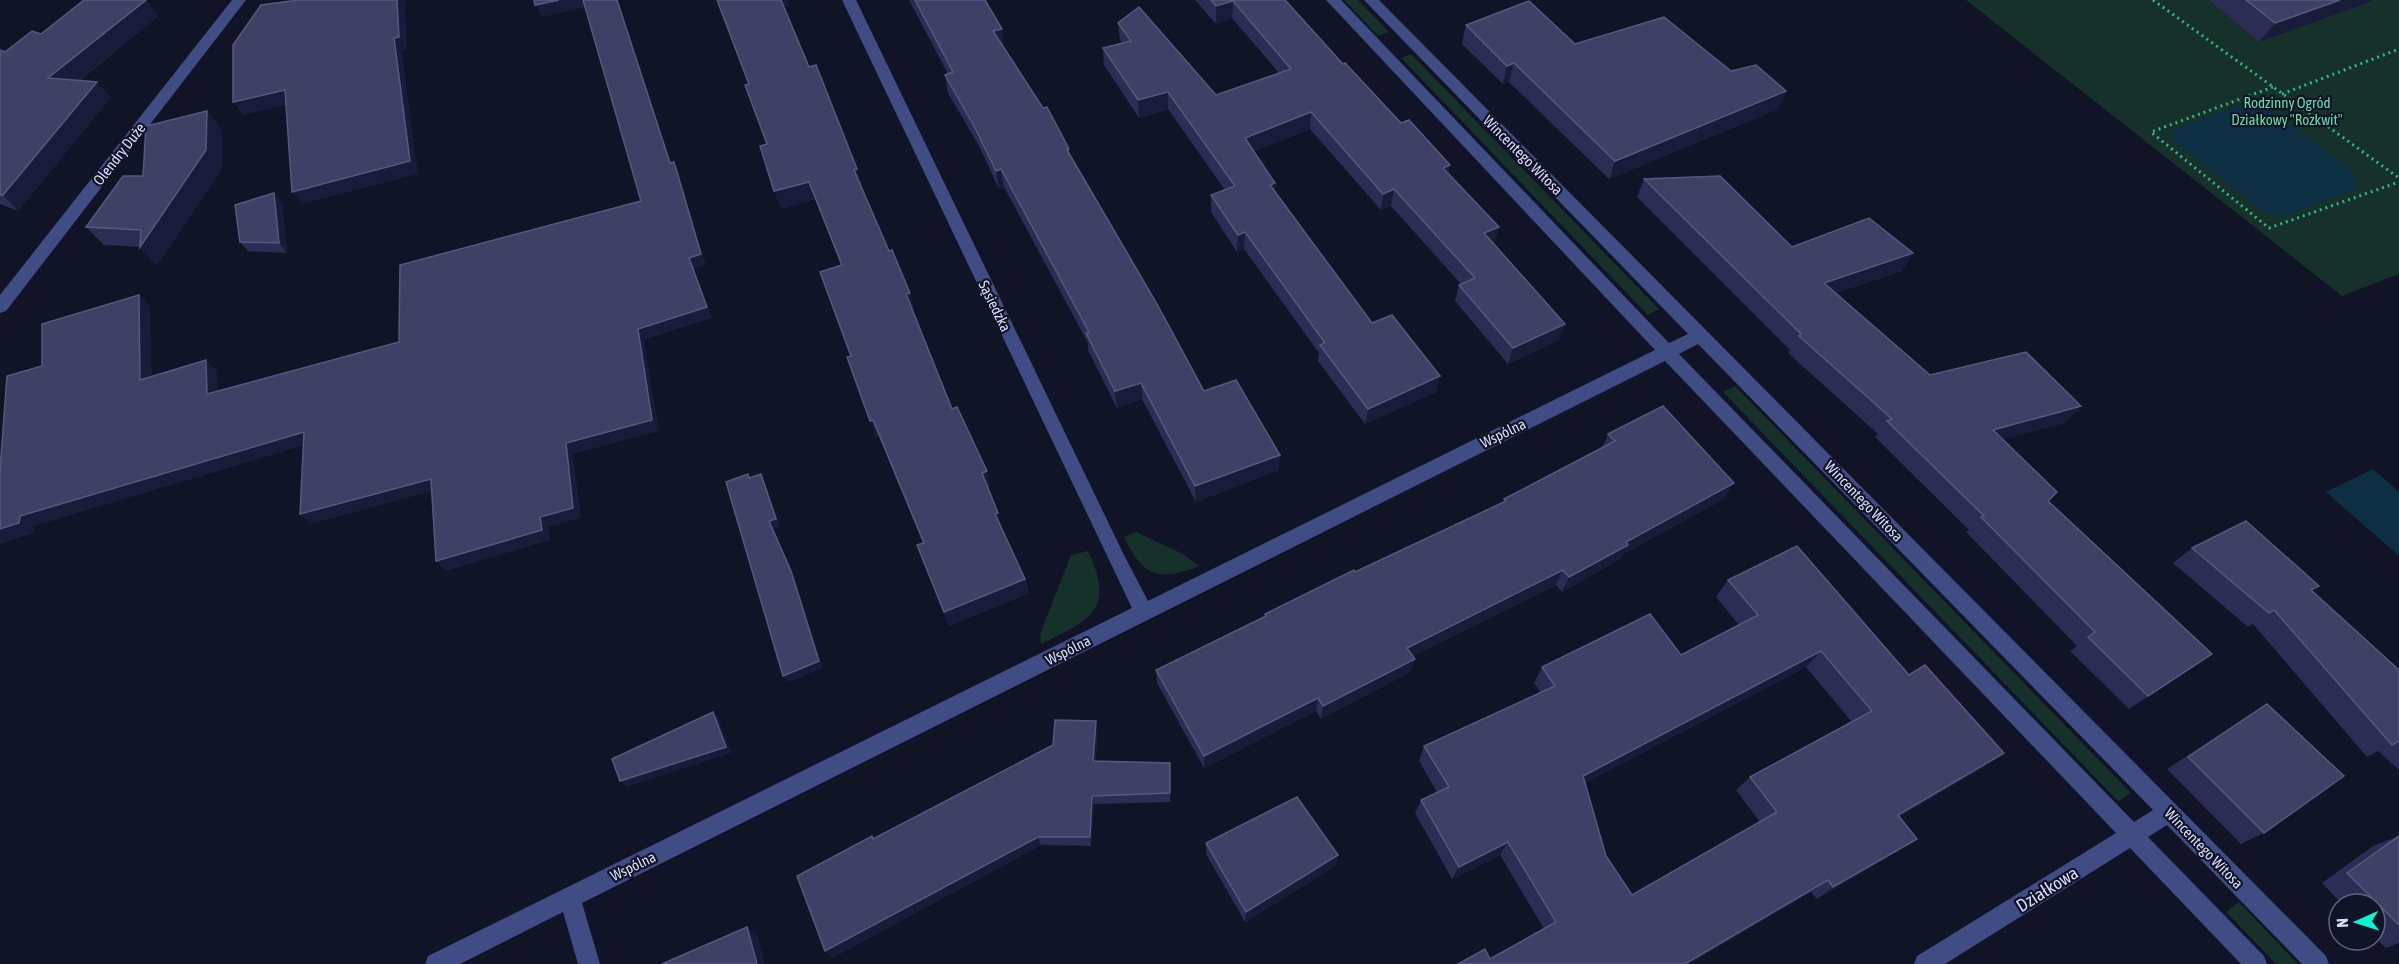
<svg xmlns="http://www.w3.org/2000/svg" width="2399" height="964" viewBox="0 0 2399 964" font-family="'Asap Condensed',sans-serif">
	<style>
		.green { fill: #153129 }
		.water { fill: #0d2f44 }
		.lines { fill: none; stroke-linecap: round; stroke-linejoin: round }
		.path { stroke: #37b48d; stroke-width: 3; stroke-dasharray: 2 4; stroke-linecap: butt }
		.minor { fill: #3f4d84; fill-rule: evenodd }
		.wall { fill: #2b2d54; fill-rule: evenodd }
		.shaded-wall { fill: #191b3a }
		.building { fill: #3e4066; stroke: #56597e; stroke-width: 1.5; fill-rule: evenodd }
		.labels { text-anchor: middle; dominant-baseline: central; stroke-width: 4.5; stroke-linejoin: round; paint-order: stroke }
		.park-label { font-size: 15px; fill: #68daa1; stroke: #111327 }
		.street-label { font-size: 15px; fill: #d9defd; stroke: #111327 }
		.near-street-label { font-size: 18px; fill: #d9defd; stroke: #111327 }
	</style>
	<rect width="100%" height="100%" fill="#111327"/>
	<g class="green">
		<polygon points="1344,0 1358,0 1389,32 1378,36"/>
		<polygon points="1966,0 2399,0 2399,274 2342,296"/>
		<polygon points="1411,54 1659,309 1648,315 1401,58"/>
		<polygon points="1735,386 2131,793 2118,801 1723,392"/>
		<path d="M1136,532L1183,554L1199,566C1158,582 1143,577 1124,537Z"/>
		<path d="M1088,551C1116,610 1090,620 1041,644L1040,634L1071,555Z"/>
		<polygon points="2239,902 2298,964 2276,964 2226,912"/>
	</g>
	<g class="water">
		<polygon points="2247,102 2264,106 2353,170 2358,188 2287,215 2268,215 2174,141 2172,131"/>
		<polygon points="2373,469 2399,492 2399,556 2326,492"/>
	</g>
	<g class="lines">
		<g class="path">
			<polyline points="2153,0 2399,178"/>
			<polyline points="2273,87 2151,132 2269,228 2399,182"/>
			<polyline points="2282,94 2399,49"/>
		</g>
		<g class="minor">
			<polygon points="232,0 246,0 6,311 0,313 0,295"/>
			<path d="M842,0H856L1124,555L1148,601L1655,350L1326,0H1341L1669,343L1688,334L1364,0H1379L2326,956L2329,964H2302L2167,825L2148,837L2264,956L2267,964H2241L2130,848L1945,964H1914L1917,956L2116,833L1665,361L582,903L600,964H578L563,912L460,964H425L428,956L1132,608ZM1698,344L2153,810L2134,822L1679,354Z"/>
		</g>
	</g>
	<g class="wall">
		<polygon points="717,0 789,5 784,7 809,67 862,187 861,187 889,251 910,293 914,310 912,311 952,409 987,471 990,486 988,487 1001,528 1025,579 1029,593 949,626 917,545 923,543 879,436 876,437 850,356 841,265 815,199 781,209 767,144 748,84"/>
		<polygon points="909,0 985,0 1002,29 1004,48 1069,149 1070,155 1204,391 1280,455 1278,470 1196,502 1142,399 1117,408 1088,350 1088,343 1004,187 999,189 979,146 948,93 945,75 948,74"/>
		<polygon points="1195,0 1285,0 1343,64 1401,123 1450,165 1448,174 1499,227 1494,244 1559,340 1508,364 1455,301 1459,285 1461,284 1391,206 1381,210 1310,129 1254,151 1275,183 1275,191 1372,323 1440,376 1436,392 1365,424 1318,361 1319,353 1244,249 1237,252 1211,212 1211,195 1225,190 1168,109 1139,118 1104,65 1103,48 1122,43 1120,40 1118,23 1216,95 1279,73 1232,18 1216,24"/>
		<polygon points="2209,0 2372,0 2370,2 2259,42"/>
		<polygon points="158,16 79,81 111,97 18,211 0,204 0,50 5,52 41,34"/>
		<polygon points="1466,25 1731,71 1786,91 1778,109 1609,179 1509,82 1503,84 1462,44"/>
		<polygon points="222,129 222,168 157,265 140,247 104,245 86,227 143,176"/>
		<polygon points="1644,179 1792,247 1913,253 1902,271 1835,293 1930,375 2081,406 2065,423 2003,439 2048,501 2212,654 2129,709 2070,651 2077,646 1966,532 1969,530 1875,437 1878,434 1788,353 1790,350 1637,197"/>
		<polygon points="282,203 287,253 248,251 240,242"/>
		<polygon points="1608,434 1724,499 1623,554 1620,559 1562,592 1556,585 1413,656 1415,659 1410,672 1321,719 1316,711 1204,768 1157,683 1156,670 1264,617 1265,614 1355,572 1503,502 1504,499 1602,448"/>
		<polygon points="2192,548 2311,591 2399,670 2399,770 2378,751 2367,757 2253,624 2248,627 2173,563"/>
		<path d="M1728,580L1909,675L2004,753L1984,767L1899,817L1898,851L1817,899L1811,892L1689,964H1458L1490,959L1544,929L1500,855L1452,879L1415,813L1421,800L1437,792L1419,761L1424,746L1541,693L1534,683L1542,667L1681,655L1739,625L1716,597ZM1806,667L1852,722L1750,777L1736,790L1760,822L1632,895L1606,856L1585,783Z"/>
		<polygon points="2267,704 2264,833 2241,844 2167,769 2246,717"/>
		<polygon points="1097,730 1096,761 1170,763 1170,802 1094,804 1091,846 1041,845 832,958 874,839"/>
		<polygon points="2399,836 2399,943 2386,948 2375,937 2375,904 2342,904 2322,883 2373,846"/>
		<polygon points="1206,843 1338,855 1335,866 1245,922 1206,854"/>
	</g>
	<g class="shaded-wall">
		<polygon points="146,0 158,16 62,94 48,78"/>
		<polygon points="397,0 405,0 407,50 402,51 418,174 302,204 292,192 394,38"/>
		<polygon points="559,0 584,0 587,7 542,17 535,5"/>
		<polygon points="617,0 618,0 675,175 670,163"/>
		<polygon points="780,0 788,0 789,5 783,7"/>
		<polygon points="2340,0 2372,0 2370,2 2259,42 2275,23"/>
		<polygon points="1233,1 1232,18 1216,24 1216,6"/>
		<polygon points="1002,29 1004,48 996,50 993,31"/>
		<polygon points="1514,63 1509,82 1503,84 1507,66"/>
		<polygon points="97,82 111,97 18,211 3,195"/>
		<polygon points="285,90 294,103 243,115 233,102"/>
		<polygon points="1786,91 1778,109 1609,179 1615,161"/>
		<polygon points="1168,92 1168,109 1139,118 1138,100"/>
		<polygon points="207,111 222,129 222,168 157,265 140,247"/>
		<polygon points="1311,112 1310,129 1244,155 1245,138"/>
		<polygon points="674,162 679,174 706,265 694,269 712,318 644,340 659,431 573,454 581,518 548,527 550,540 446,571 436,561 540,517 566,443 638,329 689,258"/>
		<polygon points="1450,165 1447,182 1443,168"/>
		<polygon points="857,169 862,187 859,188 854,170"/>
		<polygon points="1001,169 1004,187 999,189 996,171"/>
		<polygon points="809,182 815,199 781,209 774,191"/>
		<polygon points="1275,183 1274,200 1270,185"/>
		<polygon points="1394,189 1391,206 1381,210 1383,194"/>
		<polygon points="274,193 282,203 287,253 279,243"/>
		<polygon points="1499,227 1494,243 1480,250 1484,233"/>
		<polygon points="1245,232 1244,249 1237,252 1238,235"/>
		<polygon points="1913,253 1902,271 1813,300 1824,283"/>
		<polygon points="910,293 914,310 911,311 906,294"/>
		<polygon points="139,295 150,306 152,390 140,380"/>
		<polygon points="1565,324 1559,340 1508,364 1513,348"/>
		<polygon points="206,360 217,371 218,404 207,394"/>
		<polygon points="1440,376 1436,392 1365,424 1368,409"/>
		<polygon points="1141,383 1142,399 1117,408 1115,391"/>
		<polygon points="2081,406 2065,423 1978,446 1993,430"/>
		<polygon points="873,420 879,436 876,437 870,421"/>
		<polygon points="304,432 315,442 34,526 34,533 0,544 0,529 20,516"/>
		<polygon points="1280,455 1278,470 1196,502 1195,486"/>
		<polygon points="987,471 990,486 986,488 982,473"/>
		<polygon points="761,474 765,483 781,527 773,529 795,579 823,668 788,682 783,676 769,521"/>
		<polygon points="431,479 440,489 311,524 300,514"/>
		<polygon points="1734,483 1724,499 1623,554 1620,559 1562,592 1569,577 1626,542"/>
		<polygon points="998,513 1002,528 999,529 995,514"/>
		<polygon points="1563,570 1556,585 1403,661 1407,648"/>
		<polygon points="1025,579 1029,593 949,626 944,612"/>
		<polygon points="1821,651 1806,667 1574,789 1583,776"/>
		<polygon points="1415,659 1410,672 1321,719 1323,706"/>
		<polygon points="1318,698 1316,711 1204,768 1204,756"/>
		<polygon points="713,712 718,718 731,753 627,787 620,781"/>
		<polygon points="1096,721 1097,730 1095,771 1093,761"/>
		<polygon points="2004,753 1984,767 1880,828 1898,815"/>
		<polygon points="1092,796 1094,804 1091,846 1090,837"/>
		<polygon points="1038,837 1041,845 832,958 825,951"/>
		<polygon points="1917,839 1898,851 1817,899 1833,887"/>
		<polygon points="1508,842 1500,855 1452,879 1459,867"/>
		<polygon points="1338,855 1335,866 1245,922 1246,912"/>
		<polygon points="1828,880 1811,892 1689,964 1685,964"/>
		<polygon points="747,927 758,937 765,964 757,964"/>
	</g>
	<g class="building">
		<polygon points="84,0 146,0 48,78 97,82 3,195 0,195 0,50 5,52 32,31 41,34"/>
		<polygon points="299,0 397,0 399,37 394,38 410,161 292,192 285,90 233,102 233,45 261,5"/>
		<polygon points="534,0 559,0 535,5"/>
		<polygon points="583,0 617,0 670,163 674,162 701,254 689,258 707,307 638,329 652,420 566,443 573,508 540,517 542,530 436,561 431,479 300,514 304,432 20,516 19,523 0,529 0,470 7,376 42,366 42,324 139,295 140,380 206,360 207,394 399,342 400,265 641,201"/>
		<polygon points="717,0 781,0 809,67 816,65 857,169 854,170 889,251 892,250 910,293 906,294 952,409 957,407 987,471 982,473 998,513 995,514 1025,579 944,612 917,545 924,543 873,420 870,421 847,357 851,356 820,272 842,265 809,182 774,191 760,146 767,144 745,85 749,84"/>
		<polygon points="915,0 985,0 1002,29 993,31 1043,108 1047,107 1069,149 1067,150 1157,304 1204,391 1236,380 1280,455 1195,486 1141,383 1115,391 1086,333 1089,332 1001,169 996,171 975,128 945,75 953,72"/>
		<polygon points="1211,0 1285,0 1343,64 1345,63 1401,123 1409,120 1450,165 1443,168 1499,227 1484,233 1565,324 1513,348 1459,285 1475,278 1394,189 1383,194 1311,112 1245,138 1275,183 1270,185 1372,323 1392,315 1440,376 1368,409 1320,345 1325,343 1245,232 1238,235 1211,195 1235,186 1168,92 1138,100 1103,48 1131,41 1118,23 1139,7 1216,95 1291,69 1233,1 1216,6"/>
		<polygon points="2246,0 2340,0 2275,23"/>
		<polygon points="1529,1 1575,44 1664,17 1731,71 1756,65 1786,91 1615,161 1514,63 1507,66 1466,25"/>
		<polygon points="207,111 206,150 140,247 141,230 86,227 123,176 143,176 146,126"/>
		<polygon points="1720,176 1792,247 1869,218 1913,253 1824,283 1930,375 2026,352 2081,406 1993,430 2057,492 2048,501 2212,654 2148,696 2088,637 2095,632 1981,517 1984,516 1887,421 1892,419 1799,336 1801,334 1644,179"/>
		<polygon points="274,193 279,243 240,242 235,205"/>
		<polygon points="1663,406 1734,483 1626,542 1628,545 1569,577 1563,570 1407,648 1415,659 1323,706 1318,698 1204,756 1156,670 1266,616 1265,614 1354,570 1355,572 1506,501 1504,499 1615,441 1608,434"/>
		<polygon points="748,474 749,478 761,474 776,519 769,521 791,571 819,661 783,676 726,482"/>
		<polygon points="2246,521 2319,586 2311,590 2399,670 2399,741 2392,745 2274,610 2269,613 2192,548"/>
		<path d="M1797,546L1909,675L1925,665L2004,753L1898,815L1917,839L1833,887L1828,880L1685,964H1458L1485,949L1490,959L1556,922L1508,842L1459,867L1421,800L1449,787L1424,746L1555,686L1542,667L1650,614L1681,655L1758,615L1728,580ZM1821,651L1872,711L1750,777L1777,812L1632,895L1606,856L1583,776Z"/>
		<polygon points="2267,704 2344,776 2264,833 2188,757"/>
		<polygon points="713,712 726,747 620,781 612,759"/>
		<polygon points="1055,720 1096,721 1093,761 1170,763 1170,793 1092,796 1090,837 1038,837 825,951 797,876 872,836 873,839 1053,745"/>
		<polygon points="1297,797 1338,855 1246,912 1206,843"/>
		<polygon points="2399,836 2399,925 2347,873"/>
		<polygon points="747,927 757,964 662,964"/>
	</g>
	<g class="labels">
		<g class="park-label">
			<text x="2287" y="102">Rodzinny Ogród<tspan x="2287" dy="17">Działkowy "Rozkwit"</tspan></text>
		</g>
		<g class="street-label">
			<text transform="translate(119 154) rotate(-52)">Olendry Duże</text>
			<text transform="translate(1523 155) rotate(45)">Wincentego Witosa</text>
			<text transform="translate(995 306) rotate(64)">Sąsiedzka</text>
			<text transform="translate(1503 433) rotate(-26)">Wspólna</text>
			<text transform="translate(1864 501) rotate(46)">Wincentego Witosa</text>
			<text transform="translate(1068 650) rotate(-27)">Wspólna</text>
			<text transform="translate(2204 848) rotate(46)">Wincentego Witosa</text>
			<text transform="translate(633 866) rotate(-26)">Wspólna</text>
		</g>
		<g class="near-street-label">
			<text transform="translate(2047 889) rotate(-32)">Działkowa</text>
		</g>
	</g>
	<g transform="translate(2357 922) rotate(267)"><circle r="28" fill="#111327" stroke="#61647d" stroke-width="1.5"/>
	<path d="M0-4.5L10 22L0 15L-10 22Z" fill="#10f2d1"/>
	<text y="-9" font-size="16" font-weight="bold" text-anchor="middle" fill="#d9defd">N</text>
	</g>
</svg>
